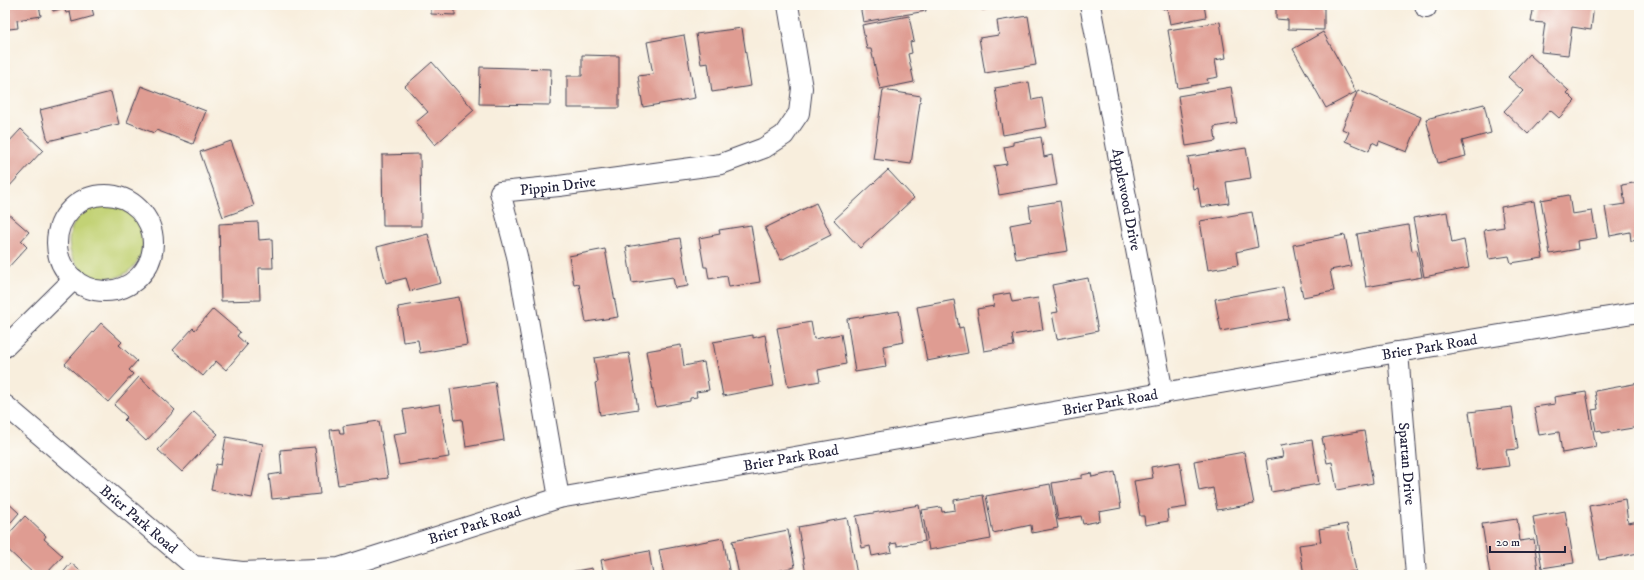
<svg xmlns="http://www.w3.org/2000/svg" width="1644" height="580" viewBox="0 0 1644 580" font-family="'IM FELL DW Pica',serif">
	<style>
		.green { fill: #c2d275; stroke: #727a58 }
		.building { fill: #df9c92 }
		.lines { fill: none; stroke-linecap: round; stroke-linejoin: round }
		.street-casing { stroke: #424153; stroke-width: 22 }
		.street { stroke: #fff; stroke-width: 20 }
		.labels { text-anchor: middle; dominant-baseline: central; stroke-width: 3; stroke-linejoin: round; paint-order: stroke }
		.street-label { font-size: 15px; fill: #22223b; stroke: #fdfcf7 }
	</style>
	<rect width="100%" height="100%" fill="#fdfcf7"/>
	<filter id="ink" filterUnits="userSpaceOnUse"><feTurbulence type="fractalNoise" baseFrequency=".025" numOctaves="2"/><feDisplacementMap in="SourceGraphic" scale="8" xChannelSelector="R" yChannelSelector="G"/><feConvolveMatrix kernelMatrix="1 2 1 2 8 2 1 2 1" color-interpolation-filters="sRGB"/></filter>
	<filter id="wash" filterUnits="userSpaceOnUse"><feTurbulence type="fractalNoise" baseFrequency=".012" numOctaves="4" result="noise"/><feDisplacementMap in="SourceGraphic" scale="16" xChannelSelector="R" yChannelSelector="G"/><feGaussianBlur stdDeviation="0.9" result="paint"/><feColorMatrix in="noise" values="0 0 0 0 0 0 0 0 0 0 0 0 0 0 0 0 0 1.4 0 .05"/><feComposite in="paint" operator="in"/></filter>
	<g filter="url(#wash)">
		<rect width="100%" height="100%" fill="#f8eedd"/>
		<circle class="green" cx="106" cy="242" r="37"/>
		<g id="blocks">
			<g class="building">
				<polygon points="5,5 39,5 41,16 17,20 18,28 9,29 7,22 5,22"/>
				<polygon points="52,5 91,5 94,16 72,22 70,12 66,13 64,8 53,11"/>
				<polygon points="431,5 455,5 455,15 431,14"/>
				<polygon points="860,5 925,5 926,11 863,22"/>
				<polygon points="981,5 1010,5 1010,6 982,10"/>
				<polygon points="1162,5 1204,5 1206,17 1170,24 1167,8 1163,9"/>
				<polygon points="1276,5 1324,5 1324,30 1288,29 1288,20 1276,19"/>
				<polygon points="1534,5 1594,5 1591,30 1572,27 1568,55 1541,52 1545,23 1531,22"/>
				<polygon points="909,16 914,41 910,42 912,53 908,54 914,82 880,89 871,49 867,49 862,25"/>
				<polygon points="1028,16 1036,65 985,73 979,38 999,35 997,21"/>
				<polygon points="1220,22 1226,58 1215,60 1218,77 1207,79 1208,83 1178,88 1168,30"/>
				<polygon points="742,28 751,86 712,92 708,63 701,64 696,34"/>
				<polygon points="1323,32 1356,92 1326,108 1293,49"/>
				<polygon points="684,35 695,98 643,107 638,76 653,74 647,42"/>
				<polygon points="1529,54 1569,91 1567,93 1575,101 1559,118 1550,110 1528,134 1504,111 1523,91 1508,77"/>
				<polygon points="582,55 619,56 619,108 567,108 567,76 582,76"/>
				<polygon points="432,62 474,110 435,145 416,122 428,112 405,86"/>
				<polygon points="480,67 551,69 550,105 479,104"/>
				<polygon points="1029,82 1032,100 1042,98 1047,127 1003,135 995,88"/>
				<polygon points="141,86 206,111 193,144 156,130 154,133 127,122"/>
				<polygon points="1231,87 1237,123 1214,127 1216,141 1186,146 1178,96"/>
				<polygon points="883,90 921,96 911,164 873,159"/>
				<polygon points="1358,90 1421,117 1407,152 1379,141 1378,145 1372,142 1369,151 1345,141 1349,132 1342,129"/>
				<polygon points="111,92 119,124 48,141 40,110"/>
				<polygon points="1484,104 1491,133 1462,141 1466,156 1438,163 1426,119"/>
				<polygon points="21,129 43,150 7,189 5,187 5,143 7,144"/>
				<polygon points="1041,137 1044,157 1052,155 1057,185 999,195 994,166 1007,164 1004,147 1013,145 1013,142"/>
				<polygon points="231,141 254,206 223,217 200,152"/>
				<polygon points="1246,148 1251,178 1226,182 1229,203 1201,207 1198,188 1193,189 1188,157"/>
				<polygon points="420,154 421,226 383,226 382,155"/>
				<polygon points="888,170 914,198 860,248 834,220"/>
				<polygon points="1639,182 1639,240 1631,241 1630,232 1610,236 1605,207 1625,204 1622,185"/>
				<polygon points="1569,195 1572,214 1592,211 1597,238 1577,241 1578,249 1550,254 1541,200"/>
				<polygon points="1060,201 1068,251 1016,259 1010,225 1031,221 1029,206"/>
				<polygon points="1534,201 1543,258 1511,263 1509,256 1489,259 1484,230 1504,227 1501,207"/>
				<polygon points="816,203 831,235 781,260 765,228"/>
				<polygon points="6,212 29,232 21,241 27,247 5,271 5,213"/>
				<polygon points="1252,212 1258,247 1236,252 1238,265 1208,270 1200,221"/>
				<polygon points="1447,212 1452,243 1464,240 1469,268 1424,277 1413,218"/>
				<polygon points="258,222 259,240 272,239 273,268 259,268 260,300 221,301 219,224"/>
				<polygon points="751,225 760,282 729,287 727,276 709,279 707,267 704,267 699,238 720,234 719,230"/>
				<polygon points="1408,225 1412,251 1417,250 1422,277 1366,287 1357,234"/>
				<polygon points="428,234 441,283 410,291 406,278 386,283 377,247"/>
				<polygon points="1345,235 1351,266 1330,270 1334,291 1303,297 1293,245"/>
				<polygon points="680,238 688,286 675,288 673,277 632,283 626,247"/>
				<polygon points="605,249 618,317 586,322 579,284 574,285 569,256"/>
				<polygon points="1088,278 1098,331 1057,339 1052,313 1058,312 1052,285"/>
				<polygon points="1283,287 1289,319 1221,331 1215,299"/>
				<polygon points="1010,293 1012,302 1038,298 1043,330 1012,335 1014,346 984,351 977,309 994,306 992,296"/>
				<polygon points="459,297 467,345 420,353 418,340 403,342 398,307"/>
				<polygon points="954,300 959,328 963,327 968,353 927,361 917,307"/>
				<polygon points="213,309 240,332 237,336 247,345 226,370 216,361 203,376 173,350 193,328 195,330"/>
				<polygon points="899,311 904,342 883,346 886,367 855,372 847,319"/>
				<polygon points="811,322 814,339 841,334 846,364 818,370 820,381 788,387 777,328"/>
				<polygon points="101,323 122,342 119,345 137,361 129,370 133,374 108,402 65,364"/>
				<polygon points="753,335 753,338 765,335 774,386 723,396 713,342"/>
				<polygon points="681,345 684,366 704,362 709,390 696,392 697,397 690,398 690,401 656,407 646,351"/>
				<polygon points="629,353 638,409 600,415 595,383 598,382 594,358"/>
				<polygon points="139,377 175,410 146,441 124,420 127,417 114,405"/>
				<polygon points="495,382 504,440 466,447 462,419 455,420 450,389"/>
				<polygon points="1639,383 1639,427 1602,433 1601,430 1596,431 1592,410 1598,409 1595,391"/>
				<polygon points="1586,392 1596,447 1562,453 1559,432 1539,435 1534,407 1555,404 1554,397"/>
				<polygon points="440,404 449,457 399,465 393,434 407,432 403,410"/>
				<polygon points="1512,407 1518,449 1506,450 1509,466 1477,470 1469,412"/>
				<polygon points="194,412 218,434 182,472 158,450"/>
				<polygon points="379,421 388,478 338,485 330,430 339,429 340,434 344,434 343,426"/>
				<polygon points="1364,431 1373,483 1337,490 1332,462 1327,463 1322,438"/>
				<polygon points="226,437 263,444 252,498 211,490 216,464 221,465"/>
				<polygon points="1312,440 1319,484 1271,492 1266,460 1283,457 1281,445"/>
				<polygon points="315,447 320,494 272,499 269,475 282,473 280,450"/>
				<polygon points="1244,452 1254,504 1217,510 1213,488 1199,491 1194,461"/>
				<polygon points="1180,462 1187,507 1167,510 1168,521 1145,525 1144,516 1140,516 1134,481 1153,478 1151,467"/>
				<polygon points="1115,472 1121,508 1099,512 1100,521 1083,524 1081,516 1058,520 1052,483 1082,478 1082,475 1091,473 1092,477"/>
				<polygon points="1050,484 1058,528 1032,533 1031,525 993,533 986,496"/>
				<polygon points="983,495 991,539 929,550 922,510 941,507 942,512 955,510 954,500"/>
				<polygon points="1625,499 1628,523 1639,521 1639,553 1599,560 1589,506"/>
				<polygon points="5,500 19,513 5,529"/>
				<polygon points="919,505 925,541 897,546 897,543 890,544 892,552 872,556 870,546 862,548 856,516"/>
				<polygon points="1565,511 1574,563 1542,568 1533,517"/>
				<polygon points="25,516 46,536 44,539 63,556 45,575 35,575 5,547 5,538"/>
				<polygon points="847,518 857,575 806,575 798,527"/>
				<polygon points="1517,519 1520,541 1534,539 1538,570 1502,575 1490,575 1482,524"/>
				<polygon points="1347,524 1356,571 1334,575 1304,575 1299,545 1321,542 1319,529"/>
				<polygon points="788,530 795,567 759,575 739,575 732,541"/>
				<polygon points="723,538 730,575 664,575 659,550"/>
				<polygon points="649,551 653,575 604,575 601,560"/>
				<polygon points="71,563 85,575 61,575"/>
				<polygon points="592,568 593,575 559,575 559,574"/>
			</g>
		</g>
	</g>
	<g filter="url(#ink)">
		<use href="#blocks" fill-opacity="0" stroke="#424153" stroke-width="1"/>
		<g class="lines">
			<g class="street-casing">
				<g id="street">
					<path id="s1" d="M1090,5L1163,393"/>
					<polyline points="1425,5 1426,8"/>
					<circle cx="105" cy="243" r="48"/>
					<polyline points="5,347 74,279"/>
					<path id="s2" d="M1398,352L1416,575"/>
					<path id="s3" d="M5,405L194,566L242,572L339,568L559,498L1398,352L1639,312"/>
					<path id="s4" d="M559,498L517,256L500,192L559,186L721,164L764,148L784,135L799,113L802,88L788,5"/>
				</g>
			</g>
			<use href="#street" class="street"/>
		</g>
	</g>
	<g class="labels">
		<g class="street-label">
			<text stroke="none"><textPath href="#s4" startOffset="370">Pippin Drive</textPath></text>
			<text stroke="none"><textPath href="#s1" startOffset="198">Applewood Drive</textPath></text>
			<text stroke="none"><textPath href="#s3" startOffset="1508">Brier Park Road</textPath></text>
			<text stroke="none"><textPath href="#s3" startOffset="1184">Brier Park Road</textPath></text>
			<text stroke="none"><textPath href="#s3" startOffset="860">Brier Park Road</textPath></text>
			<text stroke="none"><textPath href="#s2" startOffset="112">Spartan Drive</textPath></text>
			<text stroke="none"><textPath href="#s3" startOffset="176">Brier Park Road</textPath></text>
			<text stroke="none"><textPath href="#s3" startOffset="536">Brier Park Road</textPath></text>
		</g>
	</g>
	<rect width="1644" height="580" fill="none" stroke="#fdfcf7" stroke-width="20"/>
	<path d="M1490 546v6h75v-6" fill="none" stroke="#22223b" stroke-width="2"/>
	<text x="1496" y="546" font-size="12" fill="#22223b" stroke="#fdfcf7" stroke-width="3" paint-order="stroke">20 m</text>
</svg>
